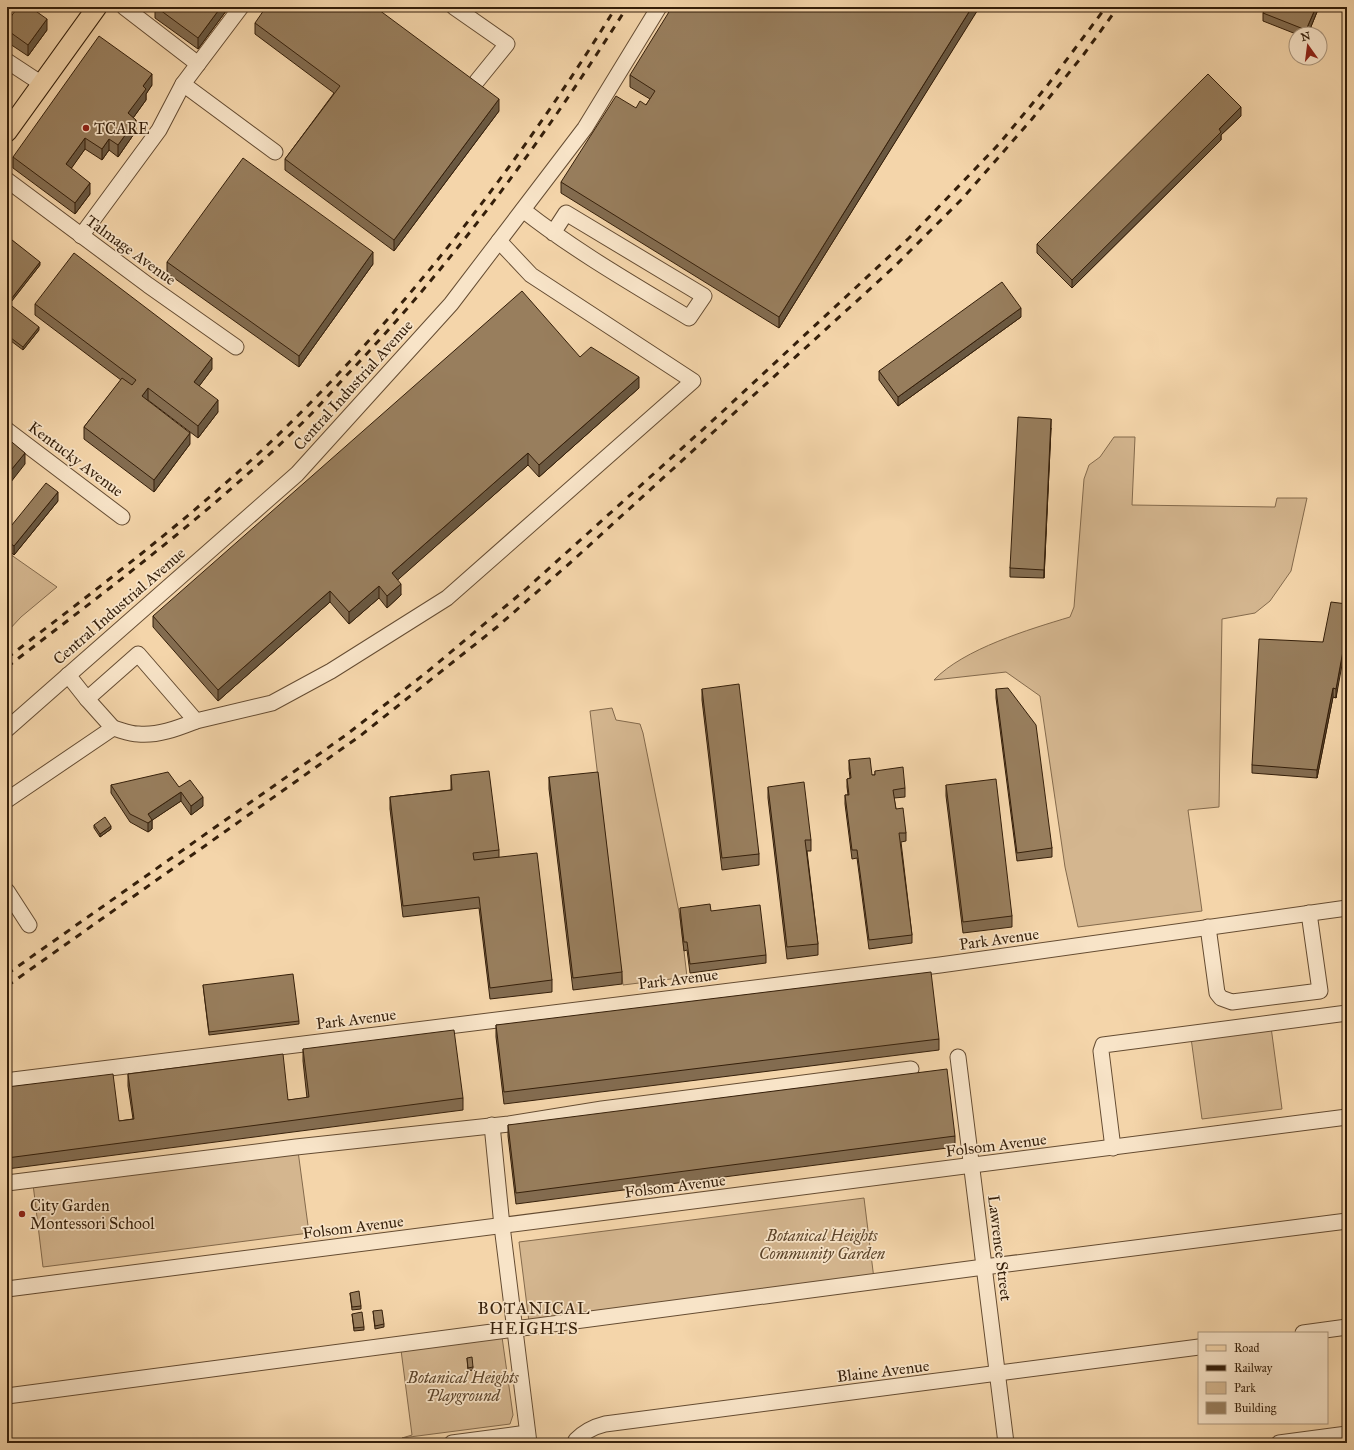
<svg xmlns="http://www.w3.org/2000/svg" width="1354" height="1450" viewBox="0 0 1354 1450" font-family="'IM FELL Great Primer',serif">
	<style>
		.green { fill: #d4b68f; stroke: #846a4c }
		.lines { fill: none; stroke-linecap: round; stroke-linejoin: round }
		.minor-casing { stroke: #654c32; stroke-width: 17 }
		.major-casing { stroke: #351f0a; stroke-width: 21 }
		.minor { stroke: #f8e4c8; stroke-width: 15 }
		.major { stroke: #f4d5aa; stroke-width: 19 }
		.rail { stroke: #351f0a; stroke-width: 3; stroke-dasharray: 7 7; stroke-linecap: butt }
		.wall { fill: #836c50; stroke: #351f0a }
		.shaded-wall { fill: #6a5841; stroke: #351f0a }
		.building { fill: #987e5d; stroke: #351f0a }
		.poi-dot { fill: #8f2418; stroke: #f8e4c8; stroke-width: 1.5 }
		.labels { text-anchor: middle; dominant-baseline: central; stroke-width: 3.5; stroke-linejoin: round; paint-order: stroke }
		.poi-label { font-size: 16px; fill: #351f0a; stroke: #f8e4c8; text-anchor: start }
		.street-label { font-size: 16px; fill: #351f0a; stroke: #f8e4c8 }
		.park-label { font-size: 16px; font-style: italic; fill: #5d452b; stroke: #f8e4c8 }
		.neighbourhood-label { font-size: 17px; letter-spacing: 1px; fill: #351f0a; stroke: #f8e4c8 }
	</style>
	<rect width="100%" height="100%" fill="#f4d5aa"/>
	<filter id="stains"><feTurbulence type="fractalNoise" baseFrequency=".005" numOctaves="4"/><feColorMatrix values="0 0 0 0 .2 0 0 0 0 .09 0 0 0 0 .02 0 0 0 .5 -.17"/></filter>
	<radialGradient id="worn" r=".72"><stop offset=".6" stop-color="#630" stop-opacity="0"/><stop offset="1" stop-color="#630" stop-opacity=".3"/></radialGradient>
	<g class="green">
		<path d="M1114,437H1135L1132,505L1275,507L1277,498H1307L1291,571L1270,601L1255,613L1222,619L1219,807L1188,810L1202,911L1078,927L1065,867L1040,696L1006,672L934,680C963,649 1030,629 1070,617L1074,607L1084,479L1089,465L1100,457Z"/>
		<polygon points="7,552 57,587 21,617 7,632"/>
		<polygon points="612,708 616,720 640,724 643,733 680,917 687,977 623,985 590,711"/>
		<polygon points="1271,1027 1282,1109 1202,1119 1191,1038"/>
		<polygon points="298,1151 309,1233 43,1267 33,1184"/>
		<polygon points="864,1198 874,1279 529,1322 519,1242"/>
		<polygon points="502,1337 513,1415 510,1424 402,1438 412,1435 401,1350"/>
	</g>
	<g class="lines">
		<g class="minor-casing">
			<g id="minor">
				<polyline points="124,7 198,64 241,7"/>
				<polyline points="454,7 507,44 477,81"/>
				<polyline points="7,61 42,84"/>
				<polyline points="183,84 275,152"/>
				<polyline points="7,180 148,285 236,347"/>
				<path d="M523,210C575,251 633,284 689,318L704,296L566,213L553,233"/>
				<polyline points="81,236 159,130 183,84 198,64"/>
				<polyline points="7,430 122,517"/>
				<polyline points="68,675 87,699 138,654 196,721 272,703 331,671 447,598 693,381 531,275 499,241"/>
				<path d="M113,728C121,730 130,734 138,734C158,736 178,728 196,721"/>
				<polyline points="7,729 297,474 451,304 585,128 659,7"/>
				<polyline points="7,800 113,728 87,699"/>
				<polyline points="7,891 29,925"/>
				<polyline points="1208,927 1217,993 1221,998 1232,1002 1320,991 1309,913"/>
				<polyline points="958,1057 1006,1443"/>
				<polyline points="13,1080 940,965 1347,908"/>
				<polyline points="492,1125 502,1226 529,1443"/>
				<polyline points="1113,1148 1101,1051 1103,1045 1347,1013"/>
				<polyline points="7,1183 296,1147 509,1124 602,1109 911,1069"/>
				<polyline points="7,1289 1347,1117"/>
				<polyline points="1303,1333 1347,1327"/>
				<polyline points="7,1396 984,1267 1347,1221"/>
				<path d="M576,1440C585,1431 593,1427 605,1424L1199,1347"/>
				<polyline points="452,1443 527,1433"/>
				<polyline points="1279,1443 1347,1434"/>
			</g>
		</g>
		<g class="major-casing">
			<polyline id="major" points="7,132 97,7"/>
		</g>
		<use href="#minor" class="minor"/>
		<use href="#major" class="major"/>
		<g class="rail">
			<path d="M7,658C93,592 179,527 259,453C395,326 519,165 616,7"/>
			<path d="M7,667C106,591 207,516 297,428C314,412 329,395 344,378C452,265 544,139 627,7"/>
			<polyline points="7,974 346,735 427,672 525,590 721,413 909,238 999,144 1047,86 1106,7"/>
			<polyline points="7,986 360,736 497,627 570,563 894,267 962,199 1032,119 1084,54 1118,7"/>
		</g>
	</g>
	<g class="wall">
		<polygon points="155,7 229,7 198,49 155,18"/>
		<polygon points="979,7 779,328 561,193 561,182 636,108 646,105 650,99 630,87 630,75"/>
		<polygon points="1319,7 1308,34 1296,34 1263,21 1263,13"/>
		<polygon points="7,22 47,30 28,56 7,42"/>
		<polygon points="255,23 499,111 394,251 285,170 285,159 334,93 255,34"/>
		<polygon points="152,85 146,94 146,100 133,118 136,131 118,157 109,150 102,160 85,149 71,168 90,194 75,214 13,168 13,157"/>
		<polygon points="1241,116 1221,135 1221,140 1072,288 1037,253 1037,244"/>
		<polygon points="7,236 40,265 9,304 39,330 23,350 7,338"/>
		<polygon points="167,262 373,264 299,367 167,273"/>
		<polygon points="35,304 212,369 199,386 218,412 198,438 148,400 147,400 190,444 154,492 84,439 84,427 121,380 35,315"/>
		<polygon points="1021,317 898,406 879,380 879,371"/>
		<polygon points="580,357 639,388 539,477 528,465 397,580 401,595 387,608 379,598 349,624 330,602 218,701 153,627 153,616"/>
		<polygon points="1051,428 1044,578 1010,577 1010,568"/>
		<polygon points="58,501 14,555 7,549 7,531"/>
		<polygon points="1347,604 1336,698 1333,697 1317,778 1252,773 1252,765 1323,642"/>
		<polygon points="702,689 759,854 759,865 722,870 702,700"/>
		<polygon points="996,689 1052,848 1052,857 1017,861 996,698"/>
		<polygon points="849,760 872,775 875,775 875,771 905,788 905,797 894,798 896,809 906,833 906,841 901,842 912,935 912,943 869,949 857,858 852,859 845,804 845,795 848,795 847,787 847,779 850,778 849,769"/>
		<polygon points="451,775 499,850 499,857 552,980 552,992 490,999 479,908 403,917 390,809 390,797 451,790"/>
		<polygon points="549,777 622,972 622,984 573,990 549,789"/>
		<polygon points="111,785 179,787 203,806 191,815 181,801 152,820 152,829 148,832 130,822 111,793"/>
		<polygon points="946,785 1012,916 1012,927 963,933 946,796"/>
		<polygon points="768,787 811,840 811,851 807,851 818,944 818,955 787,959 768,798"/>
		<polygon points="94,825 111,829 100,837 94,828"/>
		<polygon points="680,908 711,911 766,955 766,963 690,973 687,950 684,951 680,917"/>
		<polygon points="203,985 299,1021 299,1024 209,1035"/>
		<polygon points="496,1025 939,1039 939,1050 504,1104 496,1037"/>
		<polygon points="303,1049 463,1098 463,1110 7,1169 7,1087 119,1121 133,1119 128,1086 128,1074 288,1100 307,1098 303,1061"/>
		<polygon points="508,1125 955,1136 955,1147 516,1204 508,1136"/>
		<polygon points="350,1293 361,1306 361,1309 352,1310"/>
		<polygon points="373,1311 384,1324 384,1327 375,1329"/>
		<polygon points="352,1314 364,1327 364,1330 354,1331"/>
		<polygon points="467,1358 473,1367 473,1370 468,1371"/>
	</g>
	<g class="shaded-wall">
		<polygon points="221,7 229,7 198,49 198,38"/>
		<polygon points="972,7 979,7 979,8 779,328 779,317"/>
		<polygon points="1316,7 1319,7 1308,34 1306,34 1306,30"/>
		<polygon points="47,19 47,30 28,56 28,45"/>
		<polygon points="152,74 152,85 146,94 146,100 128,125 128,113 143,86"/>
		<polygon points="499,99 499,111 394,251 394,240"/>
		<polygon points="1241,107 1241,116 1221,135 1221,140 1072,288 1072,280"/>
		<polygon points="136,120 136,131 118,157 118,145"/>
		<polygon points="85,138 85,149 66,176 66,164"/>
		<polygon points="109,139 109,150 102,160 102,149"/>
		<polygon points="90,183 90,194 75,214 75,203"/>
		<polygon points="373,252 373,264 299,367 299,356"/>
		<polygon points="40,262 40,265 8,306 8,303"/>
		<polygon points="1021,308 1021,317 898,406 898,397"/>
		<polygon points="39,327 39,330 23,350 23,347"/>
		<polygon points="212,358 212,369 194,393 194,382"/>
		<polygon points="639,377 639,388 539,477 539,465"/>
		<polygon points="148,388 148,400 142,408 142,396"/>
		<polygon points="218,400 218,412 198,438 198,426"/>
		<polygon points="1051,419 1051,428 1044,578 1044,570"/>
		<polygon points="190,433 190,444 154,492 154,480"/>
		<polygon points="25,453 25,464 7,487 7,475"/>
		<polygon points="528,453 528,465 392,585 392,573"/>
		<polygon points="58,492 58,501 14,555 14,546"/>
		<polygon points="401,584 401,595 387,608 387,596"/>
		<polygon points="379,586 379,598 349,624 349,612"/>
		<polygon points="330,591 330,602 218,701 218,690"/>
		<polygon points="1347,629 1347,637 1336,698 1336,689"/>
		<polygon points="1333,688 1333,697 1317,778 1317,770"/>
		<polygon points="181,792 181,801 148,823 148,814"/>
		<polygon points="203,797 203,806 191,815 191,806"/>
		<polygon points="152,820 152,829 148,832 148,823"/>
		<polygon points="111,826 111,829 100,837 100,834"/>
	</g>
	<g class="building">
		<polygon points="18,7 30,7 47,19 28,45 7,30 7,22"/>
		<polygon points="156,7 221,7 198,38"/>
		<polygon points="266,7 375,7 499,99 394,240 285,159 340,86 255,23"/>
		<polygon points="672,7 972,7 779,317 561,182 616,96 636,108 640,101 646,105 655,91 630,75"/>
		<polygon points="1265,7 1316,7 1306,30 1263,13"/>
		<polygon points="99,36 152,74 143,86 146,89 128,113 136,120 118,145 109,139 102,149 85,138 66,164 90,183 75,203 13,157"/>
		<polygon points="1208,74 1241,107 1219,129 1221,132 1072,280 1037,244"/>
		<polygon points="243,158 373,252 299,356 167,262"/>
		<polygon points="7,236 40,262 8,303 39,327 23,347 7,335"/>
		<polygon points="74,253 212,358 194,382 218,400 198,426 148,388 142,396 190,433 154,480 84,427 122,378 132,385 136,380 35,304"/>
		<polygon points="1002,282 1021,308 898,397 879,371"/>
		<polygon points="522,291 580,357 591,347 639,377 539,465 528,453 392,573 401,584 387,596 379,586 349,612 330,591 218,690 153,616"/>
		<polygon points="1018,417 1051,419 1044,570 1010,568"/>
		<polygon points="7,438 25,453 7,475"/>
		<polygon points="46,483 58,492 14,546 7,541 7,531"/>
		<polygon points="1331,602 1347,604 1347,629 1336,689 1333,688 1317,770 1252,765 1259,639 1323,642"/>
		<polygon points="739,684 759,854 722,858 702,689"/>
		<polygon points="1008,688 1036,725 1052,848 1017,853 996,689"/>
		<polygon points="870,758 872,775 875,775 875,771 903,767 905,788 893,790 896,809 903,808 906,833 899,833 912,935 869,940 857,850 852,850 845,795 849,795 847,779 851,778 849,760"/>
		<polygon points="489,771 499,850 473,853 474,860 537,853 552,980 490,988 479,897 403,906 390,797 452,790 451,775"/>
		<polygon points="168,772 179,787 190,780 203,797 191,806 181,792 148,814 152,820 148,823 130,814 111,785"/>
		<polygon points="598,772 622,972 573,978 549,777"/>
		<polygon points="996,779 1012,916 963,922 946,785"/>
		<polygon points="804,782 811,840 805,840 818,944 787,947 768,787"/>
		<polygon points="105,817 111,826 100,834 94,825"/>
		<polygon points="710,904 711,911 760,905 766,955 690,964 687,942 684,942 680,908"/>
		<polygon points="931,972 939,1039 504,1092 496,1025"/>
		<polygon points="293,974 299,1021 209,1032 203,985"/>
		<polygon points="454,1030 463,1098 7,1158 7,1087 113,1074 119,1121 134,1119 128,1074 283,1054 288,1100 309,1097 303,1049"/>
		<polygon points="947,1069 955,1136 516,1193 508,1125"/>
		<polygon points="359,1291 361,1306 352,1307 350,1293"/>
		<polygon points="382,1310 384,1324 375,1326 373,1311"/>
		<polygon points="362,1312 364,1327 354,1328 352,1314"/>
		<polygon points="472,1357 473,1367 468,1368 467,1358"/>
	</g>
	<g class="poi-dot">
		<circle cx="86" cy="128" r="4"/>
		<circle cx="22" cy="1214" r="4"/>
	</g>
	<g class="labels">
		<g class="poi-label">
			<text x="94" y="128">TCARE</text>
			<text x="30" y="1205">City Garden<tspan x="30" dy="18">Montessori School</tspan></text>
		</g>
		<g class="street-label">
			<text transform="translate(131 250) rotate(36)">Talmage Avenue</text>
			<text transform="translate(353 385) rotate(-48)">Central Industrial Avenue</text>
			<text transform="translate(76 459) rotate(37)">Kentucky Avenue</text>
			<text transform="translate(119 606) rotate(-41)">Central Industrial Avenue</text>
			<text transform="translate(999 939) rotate(-8)">Park Avenue</text>
			<text transform="translate(678 979) rotate(-7)">Park Avenue</text>
			<text transform="translate(356 1019) rotate(-7)">Park Avenue</text>
			<text transform="translate(996 1145) rotate(-7)">Folsom Avenue</text>
			<text transform="translate(675 1186) rotate(-7)">Folsom Avenue</text>
			<text transform="translate(353 1227) rotate(-7)">Folsom Avenue</text>
			<text transform="translate(1000 1248) rotate(83)">Lawrence Street</text>
			<text transform="translate(883 1371) rotate(-7)">Blaine Avenue</text>
		</g>
		<g class="park-label">
			<text x="822" y="1235">Botanical Heights<tspan x="822" dy="18">Community Garden</tspan></text>
			<text x="463" y="1377">Botanical Heights<tspan x="463" dy="18">Playground</tspan></text>
		</g>
		<g class="neighbourhood-label">
			<text x="534" y="1308">BOTANICAL<tspan x="534" dy="20">HEIGHTS</tspan></text>
		</g>
	</g>
	<rect width="1354" height="1450" fill="none" stroke="#f4d5aa" stroke-width="24"/>
	<rect x="8" y="8" width="1338" height="1434" fill="none" stroke="#351f0a" stroke-width="2"/>
	<rect x="12" y="12" width="1330" height="1426" fill="none" stroke="#351f0a"/>
	<rect x="1198" y="1332" width="130" height="92" fill="#f8e4c8" stroke="#aa957c"/>
	<rect x="1206" y="1345" width="20" height="6" fill="#f4d5aa" stroke="#aa957c"/>
	<text x="1234" y="1352" font-size="12" fill="#351f0a">Road</text>
	<rect x="1206" y="1365" width="20" height="6" fill="#351f0a" stroke="#aa957c"/>
	<text x="1234" y="1372" font-size="12" fill="#351f0a">Railway</text>
	<rect x="1206" y="1382" width="20" height="12" fill="#d4b68f" stroke="#aa957c"/>
	<text x="1234" y="1392" font-size="12" fill="#351f0a">Park</text>
	<rect x="1206" y="1402" width="20" height="12" fill="#987e5d" stroke="#aa957c"/>
	<text x="1234" y="1412" font-size="12" fill="#351f0a">Building</text>
	<g transform="translate(1308 46) rotate(346)"><circle r="19" fill="#f8e4c8" stroke="#aa957c"/>
	<path d="M0-3L7 15L0 10L-7 15Z" fill="#8f2418"/>
	<text y="-6" font-size="11" font-weight="bold" text-anchor="middle" fill="#351f0a">N</text>
	</g>
	<rect width="100%" height="100%" filter="url(#stains)"/>
	<rect width="100%" height="100%" fill="url(#worn)"/>
</svg>
